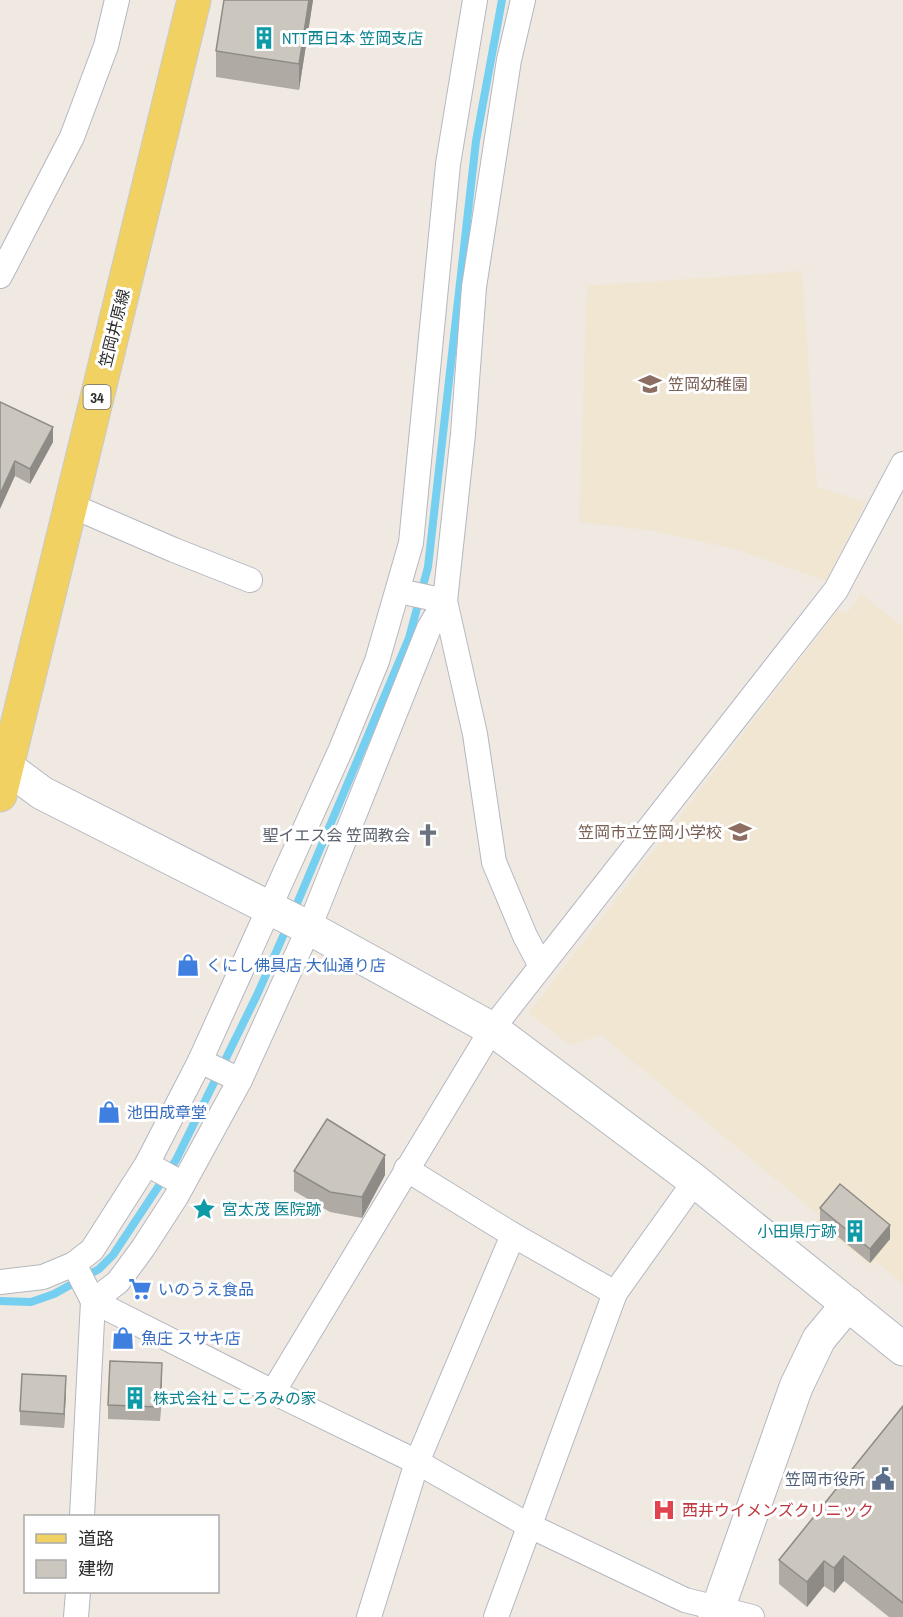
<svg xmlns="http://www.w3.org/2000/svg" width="903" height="1617" viewBox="0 0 903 1617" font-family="'Archivo Narrow','Noto Sans JP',sans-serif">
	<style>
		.education { fill: #f0e6d1 }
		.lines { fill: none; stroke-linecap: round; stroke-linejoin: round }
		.stream { stroke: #75cff0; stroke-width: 8 }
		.street-casing { stroke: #b4b7c1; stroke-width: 26 }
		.secondary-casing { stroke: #b4b7c1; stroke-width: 35 }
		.primary-casing { stroke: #c9c9c9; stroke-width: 35 }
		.street { stroke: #fff; stroke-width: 24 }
		.secondary { stroke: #fff; stroke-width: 33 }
		.primary { stroke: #f2d163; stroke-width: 33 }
		.wall { fill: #afaba4 }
		.shaded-wall { fill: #8e8b86 }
		.building { fill: #cbc7bf; stroke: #8e8b86; stroke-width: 1.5 }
		.labels { text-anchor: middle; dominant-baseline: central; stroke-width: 6; stroke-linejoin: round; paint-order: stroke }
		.shield { fill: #fff; stroke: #6d6d6d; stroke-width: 1.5 }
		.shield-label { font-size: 15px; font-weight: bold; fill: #2e2e2e }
		.culture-label { font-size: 16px; fill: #0d838f; stroke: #fff; text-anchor: start }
		.street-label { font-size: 16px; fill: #2e2e2e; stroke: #fff }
		.education-label { font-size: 16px; fill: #785e54; stroke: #fff; text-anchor: start }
		.worship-label { font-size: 16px; fill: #5b616d; stroke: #fff; text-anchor: end }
		.shop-label { font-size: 16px; fill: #366cbe; stroke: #fff; text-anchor: start }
		.service-label { font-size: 16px; fill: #4e5e75; stroke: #fff; text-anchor: end }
		.health-label { font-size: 16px; fill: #be3a42; stroke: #fff; text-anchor: start }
	</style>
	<rect width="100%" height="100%" fill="#efe9e1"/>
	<g class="education">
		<polygon points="802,271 817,487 866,502 826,581 735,549 654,531 579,522 587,286"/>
		<polygon points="861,594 903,627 903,1284 875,1261 871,1266 816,1221 820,1216 601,1035 570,1045 529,1013 838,610 846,615"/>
	</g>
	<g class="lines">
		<g class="stream">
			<polyline points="293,913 409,638 428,567 476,141 502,0"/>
			<polyline points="0,1301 31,1302 54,1294 99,1269 113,1255 176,1160 257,995 288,925"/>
		</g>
		<g class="street-casing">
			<g id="street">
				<polyline points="0,276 72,137 106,46 117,0"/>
				<polyline points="70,505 174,550 250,580"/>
				<polyline points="399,591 445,601 475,734 494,862 525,936 541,966"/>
				<polyline points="200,1061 240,1080"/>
				<polyline points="147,1164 183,1184"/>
				<polyline points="406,1169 513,1235 615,1293"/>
				<polyline points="74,1264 93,1301 273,1392 417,1462 528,1525 685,1600 752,1617"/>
				<polyline points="0,1282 43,1277 74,1264 92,1250 147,1164 200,1061 341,749 377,661 411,543 448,164 475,0"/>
				<polyline points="273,1392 492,1029 836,590 903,464"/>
				<polyline points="82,1516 93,1301 118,1282 143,1248 176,1197 240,1080 309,928 429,628 445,601 463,434 474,287 509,60 523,0"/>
				<polyline points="76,1617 78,1592"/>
				<polyline points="369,1617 417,1462 513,1235"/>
				<polyline points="496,1617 615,1293 695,1181"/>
			</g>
		</g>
		<g class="secondary-casing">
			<g id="secondary">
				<polyline points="7,767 42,793 309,928 492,1029 695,1181 903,1349"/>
				<polyline points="715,1617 796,1387 819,1339 848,1304"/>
			</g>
		</g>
		<g class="primary-casing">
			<polyline id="primary" points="0,795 194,0"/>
		</g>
		<use href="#street" class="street"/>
		<use href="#secondary" class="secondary"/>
		<use href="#primary" class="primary"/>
	</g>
	<g class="wall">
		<polygon points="313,0 299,90 216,77 216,51"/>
		<polygon points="0,402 53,442 30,484 15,476"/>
		<polygon points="294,1171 385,1175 362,1218 330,1212 294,1191"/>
		<polygon points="820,1208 890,1239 870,1263 820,1222"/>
		<polygon points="162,1377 160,1421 108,1419 108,1405"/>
		<polygon points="66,1390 64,1428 20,1425 20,1411"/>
		<polygon points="903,1406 903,1617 889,1617 844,1581 834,1593 824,1586 807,1607 779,1584 779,1560"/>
	</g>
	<g class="shaded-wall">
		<polygon points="309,0 313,0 299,90 299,64"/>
		<polygon points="53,427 53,442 30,484 30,469"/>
		<polygon points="15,461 15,476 0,509 0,494"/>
		<polygon points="385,1155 385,1175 362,1218 362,1197"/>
		<polygon points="890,1225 890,1239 870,1263 870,1249"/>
		<polygon points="162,1363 162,1377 160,1421 160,1407"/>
		<polygon points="66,1376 66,1390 64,1428 64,1414"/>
		<polygon points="844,1556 844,1581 834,1593 834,1568"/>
		<polygon points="824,1561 824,1586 807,1607 807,1582"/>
	</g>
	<g class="building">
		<polygon points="224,0 309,0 299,64 216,51"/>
		<polygon points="0,402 53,427 30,469 15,461 0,494"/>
		<polygon points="327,1119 385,1155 362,1197 330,1192 294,1171"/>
		<polygon points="840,1184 890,1225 870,1249 820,1208"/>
		<polygon points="110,1361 162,1363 160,1407 108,1405"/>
		<polygon points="22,1374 66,1376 64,1414 20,1411"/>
		<polygon points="903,1406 903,1603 844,1556 834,1568 824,1561 807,1582 779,1560"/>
	</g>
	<defs>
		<g id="building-bare" transform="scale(1.8)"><path d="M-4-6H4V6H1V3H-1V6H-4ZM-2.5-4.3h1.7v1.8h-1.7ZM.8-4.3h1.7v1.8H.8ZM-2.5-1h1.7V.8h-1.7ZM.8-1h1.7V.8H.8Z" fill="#0f9aa8" stroke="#fff" stroke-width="2.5" paint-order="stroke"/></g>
		<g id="school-bare" transform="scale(1.8)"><path d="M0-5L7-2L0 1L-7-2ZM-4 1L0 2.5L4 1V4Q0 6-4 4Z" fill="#8d6e63" stroke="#fff" stroke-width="2.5" paint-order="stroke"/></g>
		<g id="church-bare" transform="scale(1.8)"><path d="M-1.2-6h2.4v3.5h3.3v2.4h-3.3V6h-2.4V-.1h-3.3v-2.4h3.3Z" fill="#6b7280" stroke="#fff" stroke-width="2.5" paint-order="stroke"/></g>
		<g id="shop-bare" transform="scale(1.8)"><path d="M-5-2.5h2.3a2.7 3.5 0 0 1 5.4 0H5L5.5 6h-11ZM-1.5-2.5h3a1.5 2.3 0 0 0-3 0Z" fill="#3f7fe0" stroke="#fff" stroke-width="2.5" paint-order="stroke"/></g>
		<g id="sight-bare" transform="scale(1.8)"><path d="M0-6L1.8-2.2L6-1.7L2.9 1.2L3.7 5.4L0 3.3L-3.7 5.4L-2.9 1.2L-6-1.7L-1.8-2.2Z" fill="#0f9aa8" stroke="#fff" stroke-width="2.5" paint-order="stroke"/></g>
		<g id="supermarket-bare" transform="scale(1.8)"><path d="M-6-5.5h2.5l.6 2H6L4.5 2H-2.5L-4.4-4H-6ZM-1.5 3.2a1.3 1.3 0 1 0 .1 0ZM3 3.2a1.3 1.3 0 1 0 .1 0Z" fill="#3f7fe0" stroke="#fff" stroke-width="2.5" paint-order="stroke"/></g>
		<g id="civic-bare" transform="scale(1.8)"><path d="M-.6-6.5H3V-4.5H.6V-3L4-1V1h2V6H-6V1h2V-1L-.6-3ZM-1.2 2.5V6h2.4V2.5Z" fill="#5c6f8a" stroke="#fff" stroke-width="2.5" paint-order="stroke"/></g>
		<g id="hospital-bare" transform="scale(1.8)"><path d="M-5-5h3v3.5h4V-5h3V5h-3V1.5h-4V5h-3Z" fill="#e0444e" stroke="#fff" stroke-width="2.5" paint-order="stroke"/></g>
	</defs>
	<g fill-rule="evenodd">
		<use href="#building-bare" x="264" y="38"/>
		<use href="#school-bare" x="650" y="384"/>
		<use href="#school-bare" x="740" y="832"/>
		<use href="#church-bare" x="428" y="835"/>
		<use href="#shop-bare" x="188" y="965"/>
		<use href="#shop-bare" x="109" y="1112"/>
		<use href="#sight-bare" x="204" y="1209"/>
		<use href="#building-bare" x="855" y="1231"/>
		<use href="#supermarket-bare" x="140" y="1289"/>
		<use href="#shop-bare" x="123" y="1338"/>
		<use href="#building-bare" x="135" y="1398"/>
		<use href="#civic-bare" x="883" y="1479"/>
		<use href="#hospital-bare" x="664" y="1510"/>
	</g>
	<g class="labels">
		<rect class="shield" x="83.5" y="385" width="27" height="24" rx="4.5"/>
		<g class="shield-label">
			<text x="97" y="397">34</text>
		</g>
		<g class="culture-label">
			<text x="282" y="38">NTT西日本 笠岡支店</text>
			<text x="222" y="1209">宮太茂 医院跡</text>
			<text x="837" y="1231" text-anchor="end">小田県庁跡</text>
			<text x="153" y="1398">株式会社 こころみの家</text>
		</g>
		<g class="street-label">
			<text transform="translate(114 328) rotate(-76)">笠岡井原線</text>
		</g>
		<g class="education-label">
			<text x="668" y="384">笠岡幼稚園</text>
			<text x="722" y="832" text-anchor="end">笠岡市立笠岡小学校</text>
		</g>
		<g class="worship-label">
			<text x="410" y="835">聖イエス会 笠岡教会</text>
		</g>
		<g class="shop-label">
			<text x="206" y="965">くにし佛具店 大仙通り店</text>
			<text x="127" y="1112">池田成章堂</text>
			<text x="158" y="1289">いのうえ食品</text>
			<text x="141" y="1338">魚庄 スサキ店</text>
		</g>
		<g class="service-label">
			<text x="865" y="1479">笠岡市役所</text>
		</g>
		<g class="health-label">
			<text x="682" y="1510">西井ウイメンズクリニック</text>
		</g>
	</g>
	<rect x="24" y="1515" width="195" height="78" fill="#ffffff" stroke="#ababab" stroke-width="1.5"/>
	<rect x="36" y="1534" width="30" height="9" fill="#f2d163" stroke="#ababab" stroke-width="1.5"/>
	<text x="78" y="1545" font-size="18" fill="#2e2e2e">道路</text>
	<rect x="36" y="1560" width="30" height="18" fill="#cbc7bf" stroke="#ababab" stroke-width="1.5"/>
	<text x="78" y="1575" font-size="18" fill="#2e2e2e">建物</text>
</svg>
